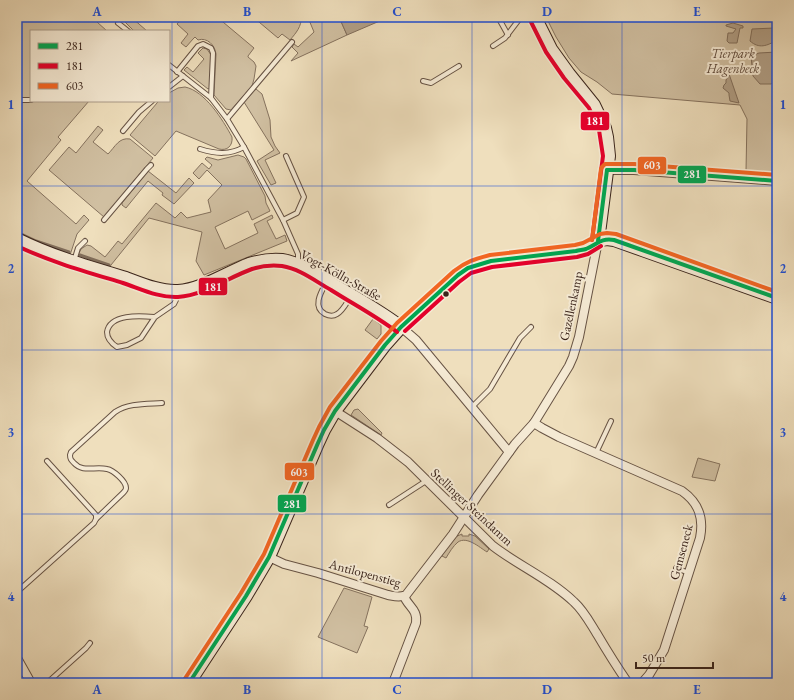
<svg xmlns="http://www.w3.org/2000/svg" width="794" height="700" viewBox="0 0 794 700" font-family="'EB Garamond',serif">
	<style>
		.green { fill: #d0bfa1; stroke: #85725e }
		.water { fill: #b19f86; stroke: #816e5b }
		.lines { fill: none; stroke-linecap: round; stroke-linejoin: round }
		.stream { stroke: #816e5b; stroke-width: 3 }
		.lane-casing { stroke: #675344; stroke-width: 6 }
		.street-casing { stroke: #675344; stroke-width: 10 }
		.secondary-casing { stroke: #3a241b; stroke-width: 14 }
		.lane { stroke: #f5ead4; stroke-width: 4 }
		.street { stroke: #f5ead4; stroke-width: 8 }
		.secondary { stroke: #f5ead4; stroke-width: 12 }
		.bus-1-casing { stroke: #f5ead4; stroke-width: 7 }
		.bus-2-casing { stroke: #f5ead4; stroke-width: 7 }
		.bus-3-casing { stroke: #f5ead4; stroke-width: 7 }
		.bus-1 { stroke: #00a651; stroke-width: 4 }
		.bus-2 { stroke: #e4002b; stroke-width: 4 }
		.bus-3 { stroke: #f26522; stroke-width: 4 }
		.grid { fill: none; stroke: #1d4ed8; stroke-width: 1; stroke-opacity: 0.55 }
		.bus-dot { fill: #3a241b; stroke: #f5ead4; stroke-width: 1.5 }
		.labels { text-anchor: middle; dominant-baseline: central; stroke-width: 4; stroke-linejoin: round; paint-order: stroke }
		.park-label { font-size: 13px; font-style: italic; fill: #604b3c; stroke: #f5ead4 }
		.street-label { font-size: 13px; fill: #3a241b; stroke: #f5ead4 }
		.line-badge { stroke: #f5ead4; stroke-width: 1.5 }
		.badge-label { font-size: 11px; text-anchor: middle; font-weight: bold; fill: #fff }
		.neatline { fill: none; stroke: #1d4ed8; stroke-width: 1.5 }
		.grid-label { font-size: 13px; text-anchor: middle; font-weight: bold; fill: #1d4ed8 }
	</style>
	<rect width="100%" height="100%" fill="#efdfbd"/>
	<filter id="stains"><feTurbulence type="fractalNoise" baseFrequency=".005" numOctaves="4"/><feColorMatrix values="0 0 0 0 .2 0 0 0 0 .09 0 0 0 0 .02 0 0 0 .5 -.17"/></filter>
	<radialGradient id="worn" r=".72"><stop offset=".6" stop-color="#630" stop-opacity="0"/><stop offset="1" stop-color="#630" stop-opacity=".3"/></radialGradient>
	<g class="green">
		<polygon points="17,17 101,17 97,22 107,31 31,31 31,101 89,101 58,137 61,140 27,181 76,224 84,215 89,220 77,234 70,255 46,247 17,234"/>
		<polygon points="120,17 131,17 147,31 134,31"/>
		<path d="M183,17H217L254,48L248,56V57L254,62L256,66L254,79L252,86L231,110L226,109L214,95L216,54C215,45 207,37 198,40L195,37L193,39L186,47L181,43L188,34L177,24Z"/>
		<path d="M253,17H301C302,26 296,33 290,40L282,34L278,38Z"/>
		<polygon points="309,17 339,17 347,35 291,61 298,53 292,47 294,44 298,47 314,32 309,20"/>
		<polygon points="546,17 777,17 777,174 746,171 747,119 740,105 612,94 597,82 581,72 569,58 556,37"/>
		<polygon points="203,48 207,49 211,55 210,88 208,89 184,70 187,67 193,72 204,59 198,53"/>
		<path d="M185,87C205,91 223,120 232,137C233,146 227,151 219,149L176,131L155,156L130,135L157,103L159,101H169V93L178,88Z"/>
		<polygon points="256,89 262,94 270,120 271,137 275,146 280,153 265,160 276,183 271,185 257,161 274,150 244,102"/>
		<path d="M98,126L103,130L93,142L108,154C115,147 119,137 130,139L153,158L104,217L49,170L69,147L76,153Z"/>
		<polygon points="238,155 244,157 246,159 265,196 266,203 270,211 252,220 248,211 215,227 225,249 258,233 254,224 272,215 273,218 267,221 276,239 285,235 287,241 204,275 196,261 202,232 149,218 111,265 109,268 77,257 81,249 87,245 91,246 105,257 118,241 122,244 156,203 175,218 181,212 187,218 211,212 208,200 222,185 207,170 199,179 193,173 202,163 209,169 212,165 205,159 207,157 218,160"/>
		<polygon points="148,171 176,193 189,178 194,183 174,204 162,195 163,193 148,181 126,208 122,205 122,203"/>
		<polygon points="373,319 381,325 381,334 377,339 365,330"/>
		<polygon points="358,409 382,433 381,435 351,415 354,410"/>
		<polygon points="698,458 720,464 715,481 692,477"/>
		<path d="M462,534V536H469V534L475,536L489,549L487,552C479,547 467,536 458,542C453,546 449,553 446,558L442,556V554L455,537Z"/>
		<polygon points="344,588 372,597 364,626 368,627 357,653 318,637"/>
	</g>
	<g class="water">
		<polygon points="339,17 389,17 347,35"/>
		<polygon points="733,23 743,26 743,28 740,28 737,43 729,43 727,41 728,33 733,33 736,29 726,26 726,25"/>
		<path d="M774,28L777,30V40C767,46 759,49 750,41L752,29Z"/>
		<polygon points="777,52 777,81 771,84 760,84 753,76 751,56 759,53"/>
		<polygon points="728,71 739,103 730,101 729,95 729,93 723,88 724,85 726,83 726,80 728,77"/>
	</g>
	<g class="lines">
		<g class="stream">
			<polyline points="17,232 36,241 69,252"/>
			<polyline points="80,255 109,265"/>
		</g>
		<g class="lane-casing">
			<g id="lane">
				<polyline points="498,17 508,35"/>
				<polyline points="118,23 128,31"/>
				<polyline points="493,46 505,38 521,17"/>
				<polyline points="169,65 211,98 227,119 244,147 283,220 298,254 298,262"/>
				<polyline points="177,72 198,46 203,44 211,48 213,53 211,98"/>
				<polyline points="423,81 431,83 459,66"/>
				<polyline points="169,87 183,76"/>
				<polyline points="17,100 31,100"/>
				<polyline points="227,119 292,42"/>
				<polyline points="123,131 139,112 152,101"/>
				<path d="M200,149C216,154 230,155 244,147"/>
				<polyline points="104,220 147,169 151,165"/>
				<polyline points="283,220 297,213 304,197 286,156"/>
				<polyline points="74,261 78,248 85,241"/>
				<path d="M326,283C321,292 312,307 325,314C329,316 334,316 337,314C343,311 347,302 351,296"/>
				<path d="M155,317C142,316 110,313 107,332C107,339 111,343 117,347L127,345L141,338L155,317L174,304L176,300L177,292"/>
				<polyline points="472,407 490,389 520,338 531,327"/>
				<polyline points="596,453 611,421"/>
				<polyline points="389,505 426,481"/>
				<path d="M96,519L123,493C125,491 126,490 126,488C126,481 113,470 107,469C95,466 83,473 74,463C71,460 70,459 70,455L71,452L115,412C128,403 146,404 162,403"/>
				<polyline points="676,568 689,573"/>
				<polyline points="17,592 94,523 96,519 96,515 47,461"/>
				<polyline points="47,683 86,648 90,643"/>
			</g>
		</g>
		<g class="street-casing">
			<g id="street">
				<polyline points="607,170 634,170 777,181"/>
				<polyline points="401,327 416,340 509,452"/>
				<path d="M335,411L377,438L408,462L493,546C519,566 550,579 574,602C584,611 590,623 597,634C607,651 617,667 628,683"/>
				<path d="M534,423L542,428L559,437L682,491C699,503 704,518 700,538L664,650L649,675L642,683"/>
				<path d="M269,557L284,564L318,573L388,595C394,596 400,598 406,595L453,534L478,495L515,444L534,423L569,366L573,357L579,337L598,241"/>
				<polyline points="17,658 31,683"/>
				<path d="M393,683L416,623C418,609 408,607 404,596"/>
			</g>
		</g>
		<g class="secondary-casing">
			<g id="secondary">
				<polyline points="535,17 551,49 569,74 594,105 605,128 607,137 609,156 598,241"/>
				<path d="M17,239C51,256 89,267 126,278C142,284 161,292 178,291C201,290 228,272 249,264C259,261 271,259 282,260C301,263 318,275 334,285C357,298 380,311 401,327"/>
				<polyline points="189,683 246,596 269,557 318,443 324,430 335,411 385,345 401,327 419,310 458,275 468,268 479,264 491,261 524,257 576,251 585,249 602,240 607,239 614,240 645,251 777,298"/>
			</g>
		</g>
		<use href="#lane" class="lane"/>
		<use href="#street" class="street"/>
		<use href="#secondary" class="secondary"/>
		<g class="bus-1-casing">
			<g id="bus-1">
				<polyline points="607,170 634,170 777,181"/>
				<polyline points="598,241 607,170"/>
				<path d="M189,683L246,596L269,557L318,443L324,430L335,411L385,345L401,327L458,275L468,268L491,261L576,251C579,250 583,250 586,249C598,244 600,238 614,240L777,298"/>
			</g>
		</g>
		<g class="bus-2-casing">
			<g id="bus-2">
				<polyline points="530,20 546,52 564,78 589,108 599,130 603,156 592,240"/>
				<path d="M17,246C51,262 87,272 123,283C141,289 159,298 178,297C205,295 227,278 252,269C261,266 272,265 282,266C300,269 315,281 331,290C353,304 376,316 397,332"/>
				<polyline points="405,331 459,282 471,273 492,267 577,257 588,254 601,246"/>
			</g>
		</g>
		<g class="bus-3-casing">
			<g id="bus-3">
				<polyline points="592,240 601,169 602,167 605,164 634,164 777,175"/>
				<path d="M184,680L241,593L264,554L313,440L319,427L330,407L381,341L397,323L454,271C467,261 475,259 490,255L575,245L583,243L600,234L607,233L616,234L777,292"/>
			</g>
		</g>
		<use href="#bus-1" class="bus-1"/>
		<use href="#bus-2" class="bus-2"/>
		<use href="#bus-3" class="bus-3"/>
	</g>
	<path class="grid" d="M172,17V683M322,17V683M472,17V683M622,17V683M17,186H777M17,350H777M17,514H777"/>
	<circle class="bus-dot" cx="446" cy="294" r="3.5"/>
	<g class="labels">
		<g class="park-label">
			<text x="733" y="53">Tierpark<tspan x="733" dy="15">Hagenbeck</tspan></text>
		</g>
		<g class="street-label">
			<text transform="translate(341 275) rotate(29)">Vogt-Kölln-Straße</text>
			<text transform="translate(571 306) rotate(-78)">Gazellenkamp</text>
			<text transform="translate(472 507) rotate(43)">Stellinger Steindamm</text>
			<text transform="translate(681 552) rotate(-75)">Gemseneck</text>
			<text transform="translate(365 573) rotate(15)">Antilopenstieg</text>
		</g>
	</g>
	<g class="line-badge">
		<rect x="580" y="111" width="30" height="20" rx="4" fill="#e4002b"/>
		<rect x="637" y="156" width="30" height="19" rx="4" fill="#f26522"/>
		<rect x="677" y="165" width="30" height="19" rx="4" fill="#00a651"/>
		<rect x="198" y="277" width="30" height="19" rx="4" fill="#e4002b"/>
		<rect x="284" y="462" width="31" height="19" rx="4" fill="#f26522"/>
		<rect x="277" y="494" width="30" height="19" rx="4" fill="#00a651"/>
	</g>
	<g class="badge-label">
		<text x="595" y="125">181</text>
		<text x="652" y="169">603</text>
		<text x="692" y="178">281</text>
		<text x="213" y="291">181</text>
		<text x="299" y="476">603</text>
		<text x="292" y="508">281</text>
	</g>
	<rect width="794" height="700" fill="none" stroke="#efdfbd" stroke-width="44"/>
	<rect x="30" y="30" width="140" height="72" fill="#f5ead4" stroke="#aa9b8a"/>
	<rect x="38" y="43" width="20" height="6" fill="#00a651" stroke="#aa9b8a"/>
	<text x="66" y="50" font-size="12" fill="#3a241b">281</text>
	<rect x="38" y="63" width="20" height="6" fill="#e4002b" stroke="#aa9b8a"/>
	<text x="66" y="70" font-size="12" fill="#3a241b">181</text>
	<rect x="38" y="83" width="20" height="6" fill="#f26522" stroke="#aa9b8a"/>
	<text x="66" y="90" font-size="12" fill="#3a241b">603</text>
	<path d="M636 662v6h77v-6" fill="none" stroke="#3a241b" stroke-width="2"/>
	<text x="642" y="662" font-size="12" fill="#3a241b" stroke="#f5ead4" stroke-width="3" paint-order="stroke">50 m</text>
	<rect x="22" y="22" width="750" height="656" class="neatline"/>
	<g class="grid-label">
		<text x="97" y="16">A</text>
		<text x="247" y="16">B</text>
		<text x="397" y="16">C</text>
		<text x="547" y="16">D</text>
		<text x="697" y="16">E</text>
		<text x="11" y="109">1</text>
		<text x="783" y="109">1</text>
		<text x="11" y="273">2</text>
		<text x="783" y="273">2</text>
		<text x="11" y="437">3</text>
		<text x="783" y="437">3</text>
		<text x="11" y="601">4</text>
		<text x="783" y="601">4</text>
		<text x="97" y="694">A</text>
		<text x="247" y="694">B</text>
		<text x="397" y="694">C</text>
		<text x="547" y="694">D</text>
		<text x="697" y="694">E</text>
	</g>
	<rect width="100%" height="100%" filter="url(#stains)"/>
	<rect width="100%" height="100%" fill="url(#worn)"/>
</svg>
